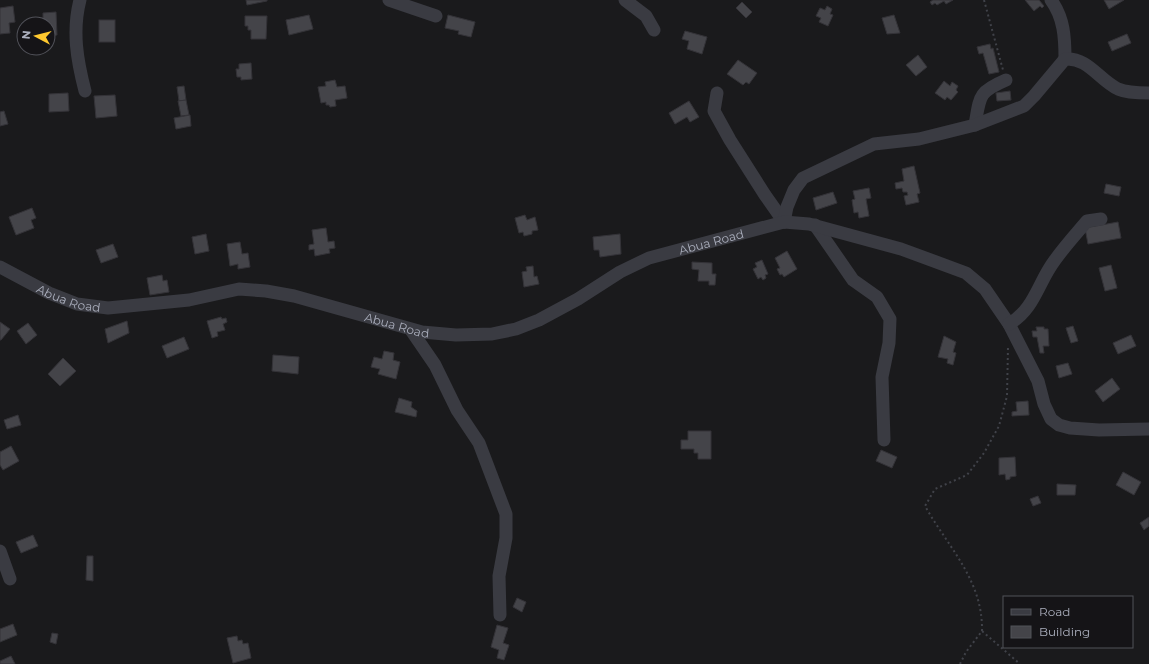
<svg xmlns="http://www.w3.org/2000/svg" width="1149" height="664" viewBox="0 0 1149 664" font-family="Montserrat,sans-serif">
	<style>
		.building { fill: #444449; stroke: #343338 }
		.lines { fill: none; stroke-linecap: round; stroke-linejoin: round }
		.path { stroke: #404249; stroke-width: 2; stroke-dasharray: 2 3; stroke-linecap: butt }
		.minor { stroke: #3a3b42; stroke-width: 13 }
		.labels { text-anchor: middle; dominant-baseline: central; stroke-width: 3.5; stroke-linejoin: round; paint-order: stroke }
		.street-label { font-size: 12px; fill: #abafbd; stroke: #151417 }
	</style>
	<rect width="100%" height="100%" fill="#1a1a1c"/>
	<g class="building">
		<polygon points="246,0 267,0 267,1 247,5"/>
		<polygon points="933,0 953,0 946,4 944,1 937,5 935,3 932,5 930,2"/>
		<polygon points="1025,0 1039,0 1044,6 1042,8 1040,6 1034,11"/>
		<polygon points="1104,0 1124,0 1109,9"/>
		<polygon points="742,2 752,12 746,18 736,8"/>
		<polygon points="13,6 15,22 9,23 10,33 0,34 0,8"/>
		<polygon points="827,6 832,9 830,14 833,15 828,26 819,22 821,18 816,16 820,8 825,10"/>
		<polygon points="56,12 57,35 48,36 48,24 43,24 43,13"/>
		<polygon points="309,15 313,29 289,35 286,20"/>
		<polygon points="448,15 475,22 471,37 458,34 459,31 445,28"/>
		<polygon points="894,15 900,33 887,34 882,18"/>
		<polygon points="245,16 267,16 266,39 251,39 251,30 248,30 248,26 245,26"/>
		<rect x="99" y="20" width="16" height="22"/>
		<polygon points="685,31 707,37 702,54 687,49 689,41 682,39"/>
		<polygon points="1127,34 1131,43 1112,51 1108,42"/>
		<polygon points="990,44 991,49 993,48 999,72 989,74 983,53 979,54 977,47"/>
		<polygon points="918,55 927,67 916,76 906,65"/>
		<polygon points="738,60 757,73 749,84 746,82 743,85 727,74"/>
		<polygon points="251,63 252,79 241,80 241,77 237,77 236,69 239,69 239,64"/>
		<polygon points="335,80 337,87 345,86 347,98 335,100 336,106 330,107 329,105 326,105 326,102 321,103 318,87 326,86 325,82"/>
		<polygon points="944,81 950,86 952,82 958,86 956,90 958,92 951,100 947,97 945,100 935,93"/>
		<polygon points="184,86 186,100 179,101 177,87"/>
		<polygon points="1010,91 1011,100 997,101 996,93"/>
		<polygon points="68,93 69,111 49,112 49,94"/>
		<polygon points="115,95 117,116 96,118 94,96"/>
		<polygon points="186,100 189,115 181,116 178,101"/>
		<polygon points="689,101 699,117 690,122 687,117 675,124 669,113"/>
		<polygon points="4,111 8,124 0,126 0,112"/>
		<polygon points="190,115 191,126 176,129 174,118"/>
		<polygon points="914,166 920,193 917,194 919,202 906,205 904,196 908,195 907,192 903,192 902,188 896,189 895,183 904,181 902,169"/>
		<polygon points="1106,184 1121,187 1119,196 1104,193"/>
		<polygon points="869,188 871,198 866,199 869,216 859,218 858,212 854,213 852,200 855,199 853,191"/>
		<polygon points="833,192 837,203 816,210 813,198"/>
		<polygon points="32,208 36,218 31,220 34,228 16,235 9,217"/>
		<polygon points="525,215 527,220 535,217 538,230 532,231 532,234 524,236 523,232 519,233 515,218"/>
		<polygon points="1118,222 1121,238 1088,244 1085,228"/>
		<polygon points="326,228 328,242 334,241 335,248 329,249 330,253 315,256 314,249 309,250 309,245 314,244 312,230"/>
		<polygon points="206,234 209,251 195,254 192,237"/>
		<polygon points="620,234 621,254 600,257 599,250 594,250 593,237"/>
		<polygon points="240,242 242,254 248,253 250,267 238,269 238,264 230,266 227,244"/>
		<polygon points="113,244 118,257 101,263 96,250"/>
		<polygon points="787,251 797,269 784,277 782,274 780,275 777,269 780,268 775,258"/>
		<polygon points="762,260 768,274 765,275 766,278 763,280 761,277 758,279 753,269 757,267 755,263"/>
		<polygon points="692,262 712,263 712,274 716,274 715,285 709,285 709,281 698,281 699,270 692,269"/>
		<polygon points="1111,265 1117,288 1105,291 1099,268"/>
		<polygon points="533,266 534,277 537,276 539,284 524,287 522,272 527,271 526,267"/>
		<polygon points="162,275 163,281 167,280 169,292 150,295 147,278"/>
		<polygon points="221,317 222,319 226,318 227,322 223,324 225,330 217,332 218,336 212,338 207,321"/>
		<polygon points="127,321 129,333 108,343 105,329"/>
		<polygon points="0,322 10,329 1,340 0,340"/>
		<polygon points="28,323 37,335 26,344 17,331"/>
		<polygon points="1073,326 1078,341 1071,343 1066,328"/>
		<polygon points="1036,327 1044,327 1044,329 1048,329 1049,346 1043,346 1044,353 1040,353 1037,337 1033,337 1032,331 1037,331"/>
		<polygon points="1131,335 1136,346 1118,354 1113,343"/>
		<polygon points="944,336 956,342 953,352 956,353 953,365 947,363 948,359 938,357"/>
		<polygon points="184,337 189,349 167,358 162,346"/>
		<polygon points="384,351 394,353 393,360 400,362 396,379 378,374 380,369 371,367 374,357 382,359"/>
		<polygon points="273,355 299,357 298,374 272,371"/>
		<polygon points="63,358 76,371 60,386 48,374"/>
		<polygon points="1068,363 1072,374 1059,378 1056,366"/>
		<polygon points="1112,378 1120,389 1103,402 1095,391"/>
		<polygon points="399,398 412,402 411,407 417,411 416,417 395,412"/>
		<polygon points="1028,401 1029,415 1012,416 1012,412 1017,411 1016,402"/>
		<polygon points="18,415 21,425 7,429 4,420"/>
		<polygon points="688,431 711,431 711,459 698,459 698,453 694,453 694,449 681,449 681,440 688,440"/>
		<polygon points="11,446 19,461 3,470 0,465 0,452"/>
		<polygon points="881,450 897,457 892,468 876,461"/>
		<polygon points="1015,457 1016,476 1010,477 1010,479 1006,480 1005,474 999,475 999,458"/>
		<polygon points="1123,472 1141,482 1134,495 1116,485"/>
		<polygon points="1057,484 1076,485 1075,495 1057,495"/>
		<polygon points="1038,496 1041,503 1033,506 1030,499"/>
		<polygon points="1149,517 1149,526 1144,530 1140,523"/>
		<polygon points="33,535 38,546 21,553 16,542"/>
		<polygon points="87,556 93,556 93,581 86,580"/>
		<polygon points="517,598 526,602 522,612 513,607"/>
		<polygon points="13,624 17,635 0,642 0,629"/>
		<polygon points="497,625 508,628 503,643 509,645 504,660 497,658 499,650 491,647"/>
		<polygon points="52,633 58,634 56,644 50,642"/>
		<polygon points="237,636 238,641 242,640 243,644 248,643 251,658 233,663 227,638"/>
		<polygon points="11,656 15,664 0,664 0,661"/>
	</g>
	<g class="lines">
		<g class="path">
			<polyline points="984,0 1003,70"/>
			<path d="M982,631C983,580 948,547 925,506L935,489L967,475L984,453L999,426L1007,396L1008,347"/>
			<polyline points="960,664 966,652 982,631 1020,664"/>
		</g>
		<g class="minor">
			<path d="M80,0C72,31 77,60 85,91"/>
			<polyline points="389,0 436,16"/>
			<polyline points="625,0 646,16 654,30"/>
			<path d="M1051,0C1064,18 1065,37 1065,59"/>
			<polyline points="717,93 714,111 730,140 765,195 784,222"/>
			<path d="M975,125C980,96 978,92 1006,80"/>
			<path d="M784,222L787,207L794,190L803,178L874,144L919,139L975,125L1024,106L1034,96L1065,59C1088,57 1099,80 1118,89C1127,93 1140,93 1149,93"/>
			<polyline points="815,225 853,280 877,297 890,319 889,343 882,377 884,440"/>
			<path id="s1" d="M0,267L49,293L77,304L108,308L189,300L239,289L266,291L294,296L422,332L456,335L492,334L516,329L539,320L578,299L620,272L649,258L784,222L809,224L901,249L966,273L985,289L1009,324L1038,381L1044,404L1051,419L1059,425L1070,428L1099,430L1149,429"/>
			<path d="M1009,324C1035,309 1038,282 1055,260C1065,246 1076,234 1087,221L1101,219"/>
			<polyline points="411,330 435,365 457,410 479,443 506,514 506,538 499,576 500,615"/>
			<polyline points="0,551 10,579"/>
		</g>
	</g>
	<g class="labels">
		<g class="street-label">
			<text stroke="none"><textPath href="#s1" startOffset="748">Abua Road</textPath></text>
			<text stroke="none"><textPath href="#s1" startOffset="76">Abua Road</textPath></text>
			<text stroke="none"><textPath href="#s1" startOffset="412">Abua Road</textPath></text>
		</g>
	</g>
	<rect x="1003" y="596" width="130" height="52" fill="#151417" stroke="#515259"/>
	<rect x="1011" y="609" width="20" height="6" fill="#3a3b42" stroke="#515259"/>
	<text x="1039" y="616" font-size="12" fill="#abafbd">Road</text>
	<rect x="1011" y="626" width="20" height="12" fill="#444449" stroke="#515259"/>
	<text x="1039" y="636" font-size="12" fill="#abafbd">Building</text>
	<g transform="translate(36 36) rotate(277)"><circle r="19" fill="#151417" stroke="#515259"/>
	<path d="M0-3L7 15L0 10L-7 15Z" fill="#ffc92f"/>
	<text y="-6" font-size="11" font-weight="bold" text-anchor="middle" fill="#abafbd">N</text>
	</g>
</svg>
